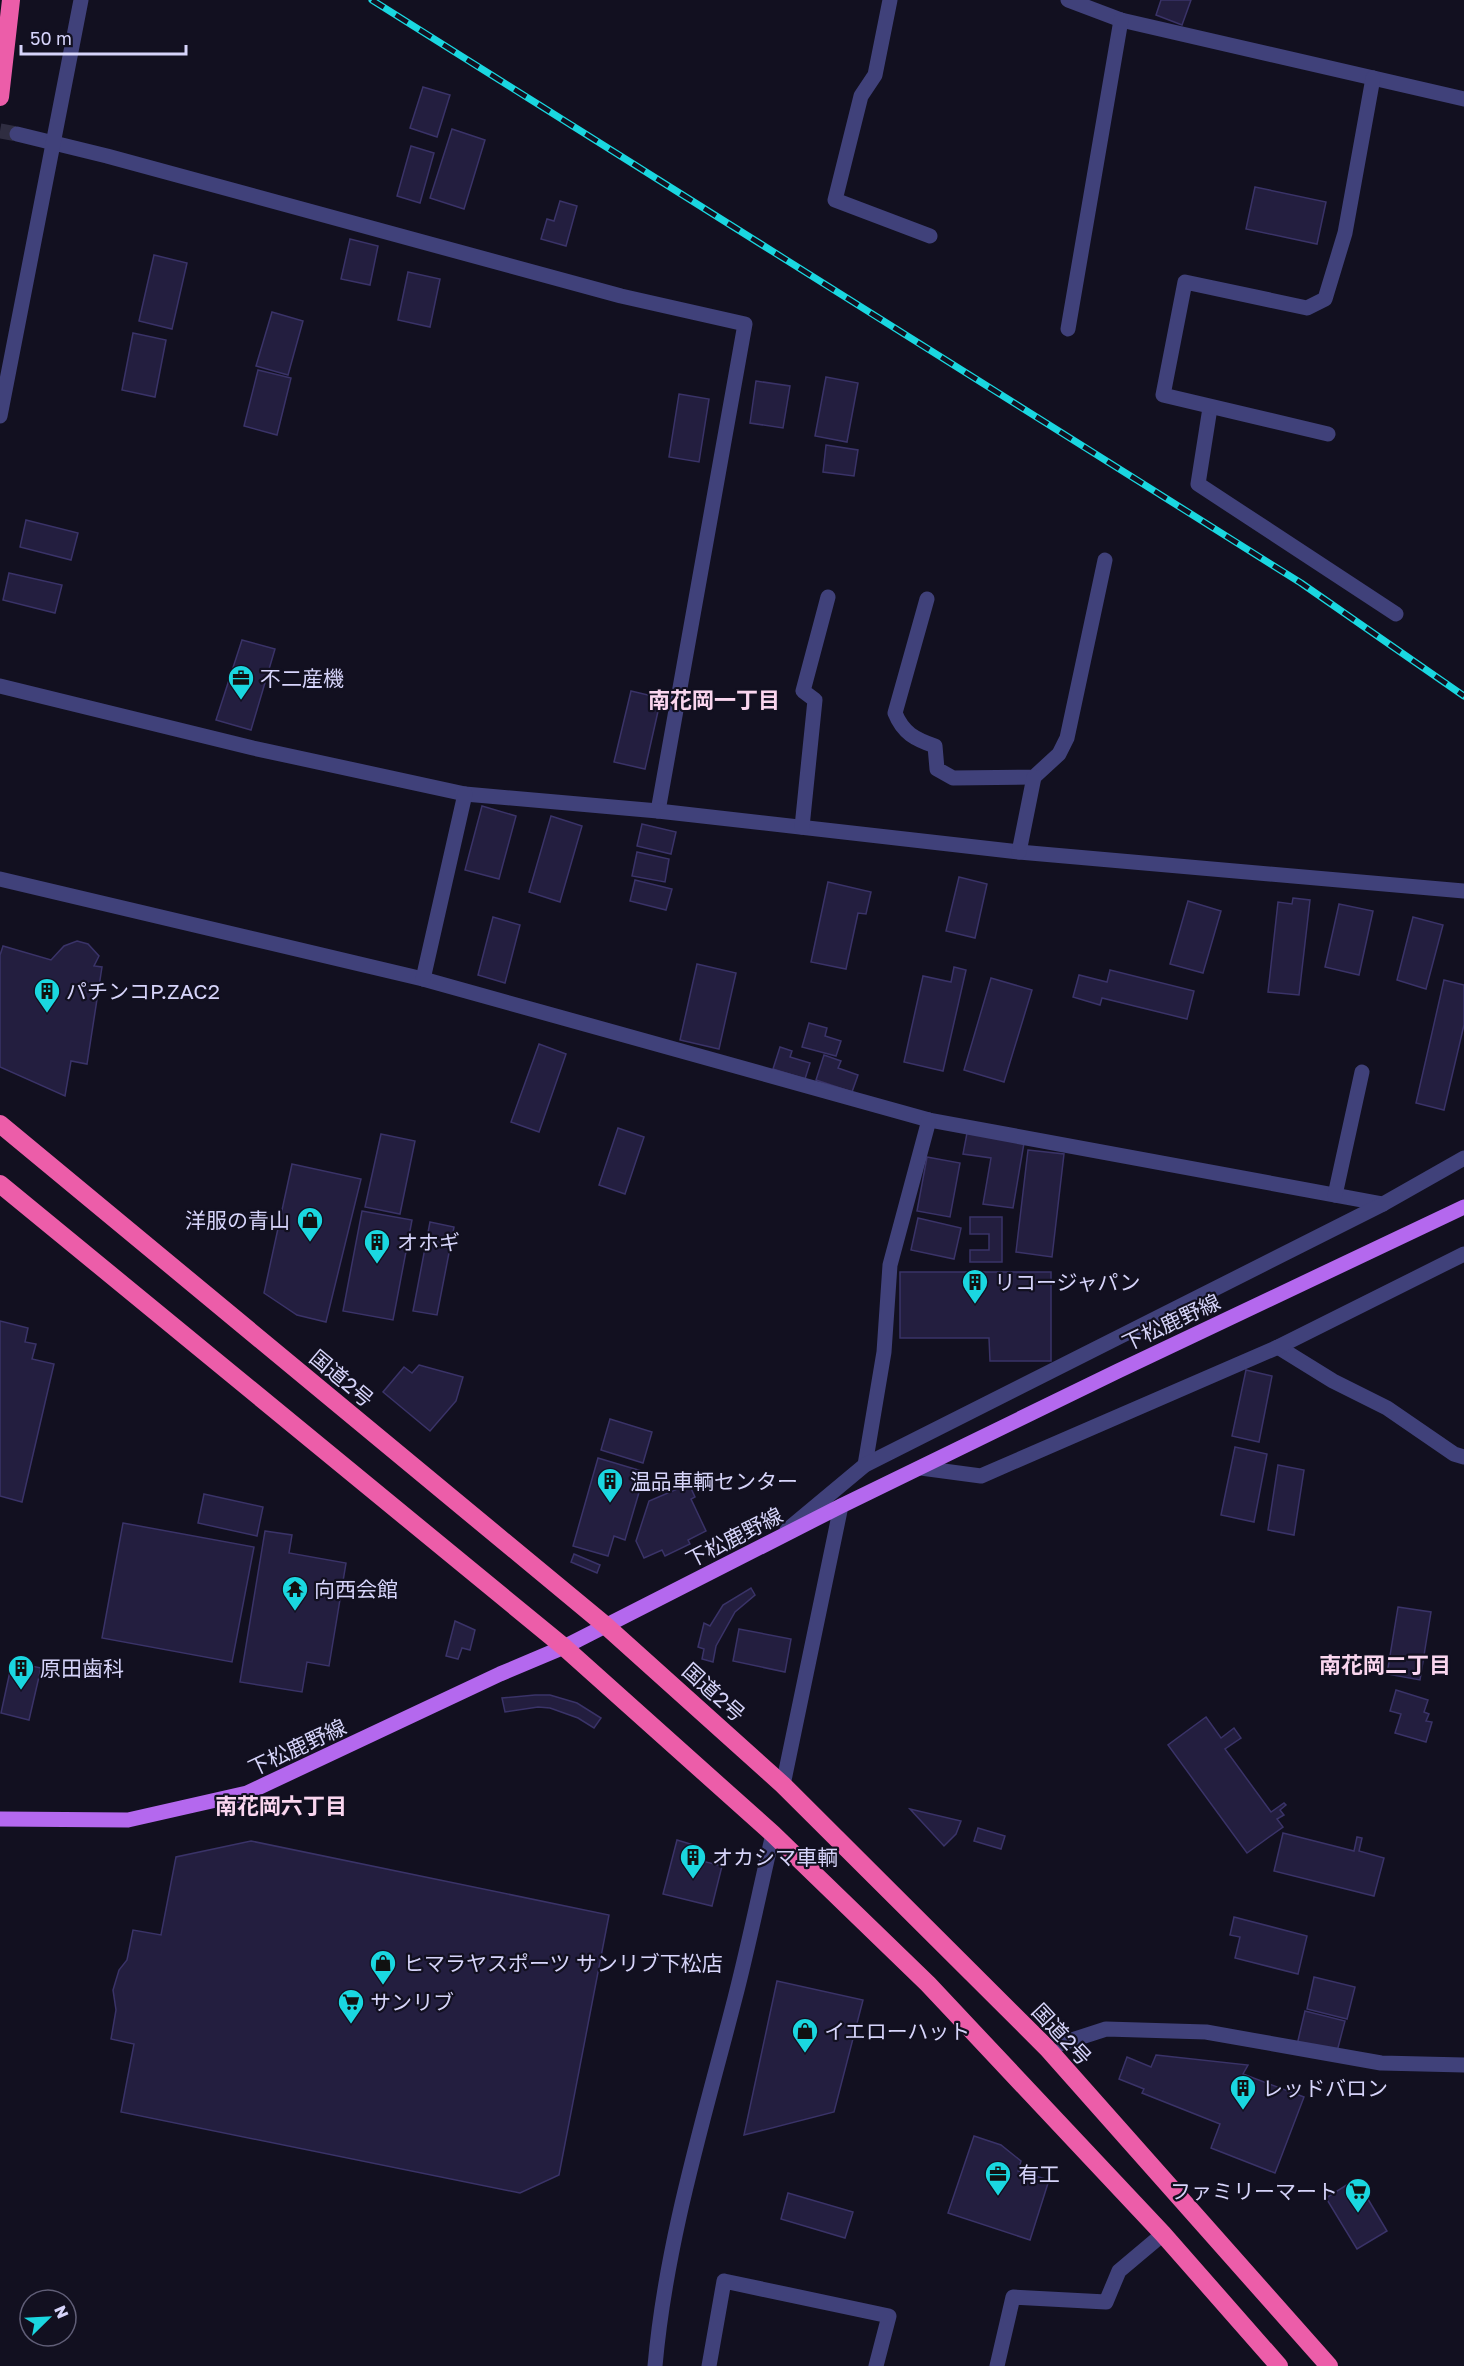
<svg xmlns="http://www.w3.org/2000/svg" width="1464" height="2366" viewBox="0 0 1464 2366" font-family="'Golos Text','Noto Sans JP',sans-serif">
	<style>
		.building { fill: #231e3f; stroke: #3a3368; stroke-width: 1.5 }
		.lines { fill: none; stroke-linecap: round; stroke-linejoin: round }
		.street-tunnel { stroke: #2f2d41; stroke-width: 15; stroke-dasharray: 15 8; stroke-linecap: butt }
		.street { stroke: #40417a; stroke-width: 15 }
		.primary { stroke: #b468ee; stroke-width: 15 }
		.highway { stroke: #ec5da9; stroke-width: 18 }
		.rail-casing { stroke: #1ad7e0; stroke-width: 7 }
		.rail { stroke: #121020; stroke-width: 4.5; stroke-dasharray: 14; stroke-linecap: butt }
		.labels { text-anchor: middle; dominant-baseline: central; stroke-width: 4.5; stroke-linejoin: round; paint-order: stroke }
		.poi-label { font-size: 21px; fill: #d6d4fa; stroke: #121020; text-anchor: start }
		.street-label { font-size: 21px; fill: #d6d4fa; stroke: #121020 }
		.neighbourhood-label { font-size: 22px; font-weight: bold; fill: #fad6ef; stroke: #121020 }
	</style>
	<rect width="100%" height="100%" fill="#121020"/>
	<g class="building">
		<polygon points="1161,0 1191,0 1182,25 1156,15"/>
		<polygon points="423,87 450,95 437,137 410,128"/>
		<polygon points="452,129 485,140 464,209 430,198"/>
		<polygon points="411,146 434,153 420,203 397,196"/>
		<polygon points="1255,187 1326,202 1317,244 1246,229"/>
		<polygon points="560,201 577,206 566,246 541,239 547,219 554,221"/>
		<polygon points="350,239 378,246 370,285 341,279"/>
		<polygon points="154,255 187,263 172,329 139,321"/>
		<polygon points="408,272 440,279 430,327 398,320"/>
		<polygon points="272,312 303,321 288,375 256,366"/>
		<polygon points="133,333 166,340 155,397 122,390"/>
		<polygon points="258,370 291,378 277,435 244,426"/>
		<polygon points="826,377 858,383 847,442 815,436"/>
		<polygon points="756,381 790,386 783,428 750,423"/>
		<polygon points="679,394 709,399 699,462 669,457"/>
		<polygon points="826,445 858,450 854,476 823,472"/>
		<polygon points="26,520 78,533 71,560 20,547"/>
		<polygon points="9,573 62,585 55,613 3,600"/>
		<polygon points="242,640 275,649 251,730 216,720"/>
		<polygon points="631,691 661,698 645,769 614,762"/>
		<polygon points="482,806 516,816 499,879 465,870"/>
		<polygon points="551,816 582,826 560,902 529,892"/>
		<polygon points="642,824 676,832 671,854 637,846"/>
		<polygon points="637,852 669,859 665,882 632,876"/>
		<polygon points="959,877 987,884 975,938 946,931"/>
		<polygon points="635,880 672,889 666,910 630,901"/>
		<polygon points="828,882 871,892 866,914 858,913 846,969 811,962"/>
		<polygon points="1293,898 1310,900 1299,995 1268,992 1278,902 1292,904"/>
		<polygon points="1188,901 1221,911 1203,973 1170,964"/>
		<polygon points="1339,904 1373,911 1359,975 1325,967"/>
		<polygon points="493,917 520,925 505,983 478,975"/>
		<polygon points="1413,917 1443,925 1426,989 1397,980"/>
		<polygon points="77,941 88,944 99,956 94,966 102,967 87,1064 71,1061 65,1096 0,1067 0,955 3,946 51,960 64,946"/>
		<polygon points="697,964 736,973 719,1049 680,1040"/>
		<polygon points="954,967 966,970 943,1071 904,1062 923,976 951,982"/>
		<polygon points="1110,970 1194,991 1187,1019 1102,998 1100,1005 1073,997 1079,975 1107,982"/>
		<polygon points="991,978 1032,990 1004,1082 964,1070"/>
		<polygon points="1444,980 1464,985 1464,1025 1444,1110 1416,1103"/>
		<polygon points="809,1023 827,1028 825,1036 841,1041 836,1056 802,1047"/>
		<polygon points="539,1044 566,1054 539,1132 511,1122"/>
		<polygon points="780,1047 792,1051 790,1057 810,1063 805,1079 773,1069"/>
		<polygon points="824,1055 841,1061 838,1068 858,1075 852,1092 816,1080"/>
		<polygon points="618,1128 644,1137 625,1194 599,1185"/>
		<polygon points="967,1133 1024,1143 1013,1208 983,1204 991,1158 963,1154"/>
		<polygon points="381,1134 415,1141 400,1214 365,1207"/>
		<polygon points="1028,1150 1064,1154 1052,1257 1016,1252"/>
		<polygon points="927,1157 960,1163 950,1217 917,1211"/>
		<polygon points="292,1164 361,1179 326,1322 297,1315 264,1293"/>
		<polygon points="362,1211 412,1220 393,1320 343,1311"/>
		<polygon points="970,1217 1002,1217 1002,1262 970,1262 970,1250 989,1250 989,1234 970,1234"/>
		<polygon points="918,1218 961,1228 954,1259 911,1250"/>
		<polygon points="430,1222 454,1227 437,1315 413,1311"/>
		<polygon points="900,1272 1051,1272 1051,1361 990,1361 989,1338 900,1338"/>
		<polygon points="0,1321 28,1328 25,1342 36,1344 32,1359 54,1364 22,1502 0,1496"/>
		<polygon points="419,1365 463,1377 456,1401 430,1431 383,1392 404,1367 412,1373"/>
		<polygon points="1246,1370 1272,1376 1259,1442 1232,1436"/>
		<polygon points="610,1419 652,1432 643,1463 601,1450"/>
		<polygon points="1235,1447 1267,1454 1254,1522 1221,1515"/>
		<polygon points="598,1458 645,1472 625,1540 614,1536 608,1556 573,1546"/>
		<polygon points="1278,1465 1304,1470 1294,1535 1268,1530"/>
		<polygon points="689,1484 695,1497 691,1499 706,1531 688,1540 690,1544 665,1556 662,1550 644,1558 636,1541 649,1501"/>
		<polygon points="204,1494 263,1507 257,1536 198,1523"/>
		<polygon points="123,1523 254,1547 232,1662 102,1638"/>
		<polygon points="265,1531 292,1535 289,1553 346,1563 329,1666 307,1662 302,1692 240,1682"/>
		<polygon points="574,1554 600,1565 597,1573 571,1562"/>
		<polygon points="751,1588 755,1595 735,1612 716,1646 713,1662 702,1659 704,1649 698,1647 704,1623 710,1626 723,1605"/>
		<polygon points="1398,1607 1431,1612 1420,1680 1387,1674"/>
		<polygon points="455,1621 475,1630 470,1650 462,1648 458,1659 446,1656"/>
		<polygon points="739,1629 791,1639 785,1672 733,1661"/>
		<polygon points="12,1662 41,1668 29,1720 1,1713"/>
		<polygon points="1396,1690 1428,1700 1424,1712 1429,1714 1426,1721 1432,1722 1426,1742 1395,1733 1401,1714 1390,1711"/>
		<polygon points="535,1695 550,1695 577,1703 601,1718 594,1728 578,1718 550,1708 538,1707 505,1712 502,1698"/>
		<polygon points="1206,1717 1221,1738 1234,1728 1241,1738 1225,1749 1271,1812 1284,1803 1286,1805 1280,1810 1284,1815 1277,1819 1283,1827 1247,1853 1168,1745"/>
		<polygon points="910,1809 961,1821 956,1834 944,1846"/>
		<polygon points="978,1828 1005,1836 1001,1849 974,1841"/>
		<polygon points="1283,1833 1354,1851 1357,1837 1362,1838 1359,1851 1384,1858 1374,1896 1274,1871"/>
		<polygon points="677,1840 697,1846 694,1859 722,1866 712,1906 663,1894"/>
		<polygon points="251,1841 609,1915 559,2175 520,2193 121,2112 134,2044 111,2039 116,2010 113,1990 119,1970 127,1960 133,1930 161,1935 176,1857"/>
		<polygon points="1234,1917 1307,1936 1298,1974 1235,1958 1240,1937 1230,1935"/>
		<polygon points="1314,1977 1355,1987 1347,2019 1307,2009"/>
		<polygon points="777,1981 863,2000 834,2112 744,2135"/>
		<polygon points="1305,2011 1345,2021 1335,2059 1296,2049"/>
		<polygon points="1156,2055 1248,2065 1243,2074 1304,2097 1275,2173 1211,2148 1220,2124 1142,2093 1144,2089 1119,2079 1127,2057 1151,2067"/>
		<polygon points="974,2136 1001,2145 1021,2161 1018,2171 1049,2180 1030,2240 948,2213"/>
		<polygon points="1356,2179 1387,2231 1357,2249 1326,2198"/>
		<polygon points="788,2193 853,2212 845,2238 781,2219"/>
	</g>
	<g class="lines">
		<polyline class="street-tunnel" points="0,131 17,134"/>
		<g class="street">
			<polyline points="890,0 875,75 861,96 835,200 930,236"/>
			<polyline points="1068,0 1121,20 1464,99"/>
			<polyline points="17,134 107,156 621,296 745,324 658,811"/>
			<polyline points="1068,329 1121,20"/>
			<polyline points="1210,408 1198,484 1396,614"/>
			<polyline points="0,416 81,0"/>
			<polyline points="1328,434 1163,395 1185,282 1307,308 1325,299 1345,233 1373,78"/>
			<path d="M927,599L895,713C903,733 915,739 935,746L937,769L953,778L1034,777L1059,754L1067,738L1105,560"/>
			<polyline points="0,686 253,748 465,794 658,811 1019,852 1464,891"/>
			<polyline points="802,827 815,700 803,691 828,597"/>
			<polyline points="1019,852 1034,777"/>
			<polyline points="0,879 423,979 929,1120 1383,1204"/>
			<polyline points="423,979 465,794"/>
			<polyline points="1335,1195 1362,1072"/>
			<polyline points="1278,1347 1333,1381 1387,1408 1454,1454 1464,1457"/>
			<polyline points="865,1465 884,1352 890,1265 929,1120"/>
			<polyline points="921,1468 981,1476 1278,1347 1464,1254"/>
			<polyline points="787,1530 865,1465 1383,1204 1464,1158"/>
			<polyline points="783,1785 841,1506"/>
			<polyline points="1047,2048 1106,2029 1206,2032 1381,2063 1464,2065"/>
			<path d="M655,2366C666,2241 704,2119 735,1998C749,1944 760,1889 773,1834"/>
			<polyline points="709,2366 724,2281 889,2316 876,2366"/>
			<polyline points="997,2366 1013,2297 1106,2302 1119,2271 1163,2234"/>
		</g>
		<polyline class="primary" points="0,1819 128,1820 247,1793 500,1674 564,1647 841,1506 1118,1371 1464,1207"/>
		<g class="highway">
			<polyline points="0,97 11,0"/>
			<polyline points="0,1124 605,1625 783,1785 1047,2048 1329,2366"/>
			<polyline points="0,1184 564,1647 773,1834 928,1984 1163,2234 1279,2366"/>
		</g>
		<g class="rail-casing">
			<polyline id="rail" points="372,0 1301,583 1464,696"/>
		</g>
		<use href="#rail" class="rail"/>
	</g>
	<defs>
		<g id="office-pin" transform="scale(1.35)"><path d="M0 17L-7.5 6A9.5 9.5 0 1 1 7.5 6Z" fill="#1ad7e0" stroke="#121020"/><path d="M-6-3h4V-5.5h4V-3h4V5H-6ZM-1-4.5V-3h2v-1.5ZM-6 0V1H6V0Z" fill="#111"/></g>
		<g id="building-pin" transform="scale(1.35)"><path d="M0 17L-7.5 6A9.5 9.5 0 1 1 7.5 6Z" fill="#1ad7e0" stroke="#121020"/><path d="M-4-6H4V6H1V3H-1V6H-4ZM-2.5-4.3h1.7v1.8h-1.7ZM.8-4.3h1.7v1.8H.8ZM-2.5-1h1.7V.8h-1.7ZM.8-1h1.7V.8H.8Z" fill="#111"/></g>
		<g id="shop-pin" transform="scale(1.35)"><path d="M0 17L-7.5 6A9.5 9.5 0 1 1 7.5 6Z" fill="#1ad7e0" stroke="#121020"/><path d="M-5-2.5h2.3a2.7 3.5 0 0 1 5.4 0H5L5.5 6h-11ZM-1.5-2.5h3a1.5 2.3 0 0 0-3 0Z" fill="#111"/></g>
		<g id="temple-pin" transform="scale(1.35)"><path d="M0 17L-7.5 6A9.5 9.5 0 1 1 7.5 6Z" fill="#1ad7e0" stroke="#121020"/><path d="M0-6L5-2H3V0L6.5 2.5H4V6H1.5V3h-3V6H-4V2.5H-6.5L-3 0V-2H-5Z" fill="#111"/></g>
		<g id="supermarket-pin" transform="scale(1.35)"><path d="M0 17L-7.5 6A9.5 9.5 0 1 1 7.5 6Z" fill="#1ad7e0" stroke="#121020"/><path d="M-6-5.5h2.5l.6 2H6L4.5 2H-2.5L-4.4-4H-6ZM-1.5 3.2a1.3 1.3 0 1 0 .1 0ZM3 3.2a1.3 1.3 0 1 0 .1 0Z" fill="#111"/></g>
	</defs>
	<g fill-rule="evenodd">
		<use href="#office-pin" x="241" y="678"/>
		<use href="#building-pin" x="47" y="991"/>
		<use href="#shop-pin" x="310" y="1220"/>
		<use href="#building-pin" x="377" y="1242"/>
		<use href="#building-pin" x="975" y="1282"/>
		<use href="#building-pin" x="610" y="1481"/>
		<use href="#temple-pin" x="295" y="1589"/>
		<use href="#building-pin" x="21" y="1668"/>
		<use href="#building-pin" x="693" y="1857"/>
		<use href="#shop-pin" x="383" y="1963"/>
		<use href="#supermarket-pin" x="351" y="2002"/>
		<use href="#shop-pin" x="805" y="2031"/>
		<use href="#building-pin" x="1243" y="2088"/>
		<use href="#office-pin" x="998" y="2174"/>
		<use href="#supermarket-pin" x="1358" y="2191"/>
	</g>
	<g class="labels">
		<g class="poi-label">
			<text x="260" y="678">不二産機</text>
			<text x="66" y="991">パチンコP.ZAC2</text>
			<text x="290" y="1220" text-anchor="end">洋服の青山</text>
			<text x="397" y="1242">オホギ</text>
			<text x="994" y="1282">リコージャパン</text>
			<text x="630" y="1481">温品車輌センター</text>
			<text x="314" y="1589">向西会館</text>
			<text x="40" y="1668">原田歯科</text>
			<text x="712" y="1857">オカシマ車輌</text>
			<text x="403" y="1963">ヒマラヤスポーツ サンリブ下松店</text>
			<text x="370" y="2002">サンリブ</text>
			<text x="824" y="2031">イエローハット</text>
			<text x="1262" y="2088">レッドバロン</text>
			<text x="1018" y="2174">有工</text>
			<text x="1338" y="2191" text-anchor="end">ファミリーマート</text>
		</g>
		<g class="street-label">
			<text transform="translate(1171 1322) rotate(-25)">下松鹿野線</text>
			<text transform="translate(342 1378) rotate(40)">国道2号</text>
			<text transform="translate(734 1537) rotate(-27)">下松鹿野線</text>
			<text transform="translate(714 1692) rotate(42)">国道2号</text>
			<text transform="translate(297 1747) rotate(-25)">下松鹿野線</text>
			<text transform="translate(1062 2034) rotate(47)">国道2号</text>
		</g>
		<g class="neighbourhood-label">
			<text x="714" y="699">南花岡一丁目</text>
			<text x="1385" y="1664">南花岡二丁目</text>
			<text x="281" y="1805">南花岡六丁目</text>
		</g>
	</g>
	<g transform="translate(48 2318) rotate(66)"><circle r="28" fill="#121020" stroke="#605e77" stroke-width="1.5"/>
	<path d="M0-4.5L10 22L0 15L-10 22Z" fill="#1ad7e0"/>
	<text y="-9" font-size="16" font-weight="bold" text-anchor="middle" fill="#d6d4fa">N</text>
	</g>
	<path d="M21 45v9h165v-9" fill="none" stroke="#d6d4fa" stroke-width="3"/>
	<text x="30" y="45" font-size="18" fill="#d6d4fa" stroke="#121020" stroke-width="4.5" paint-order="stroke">50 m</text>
</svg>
